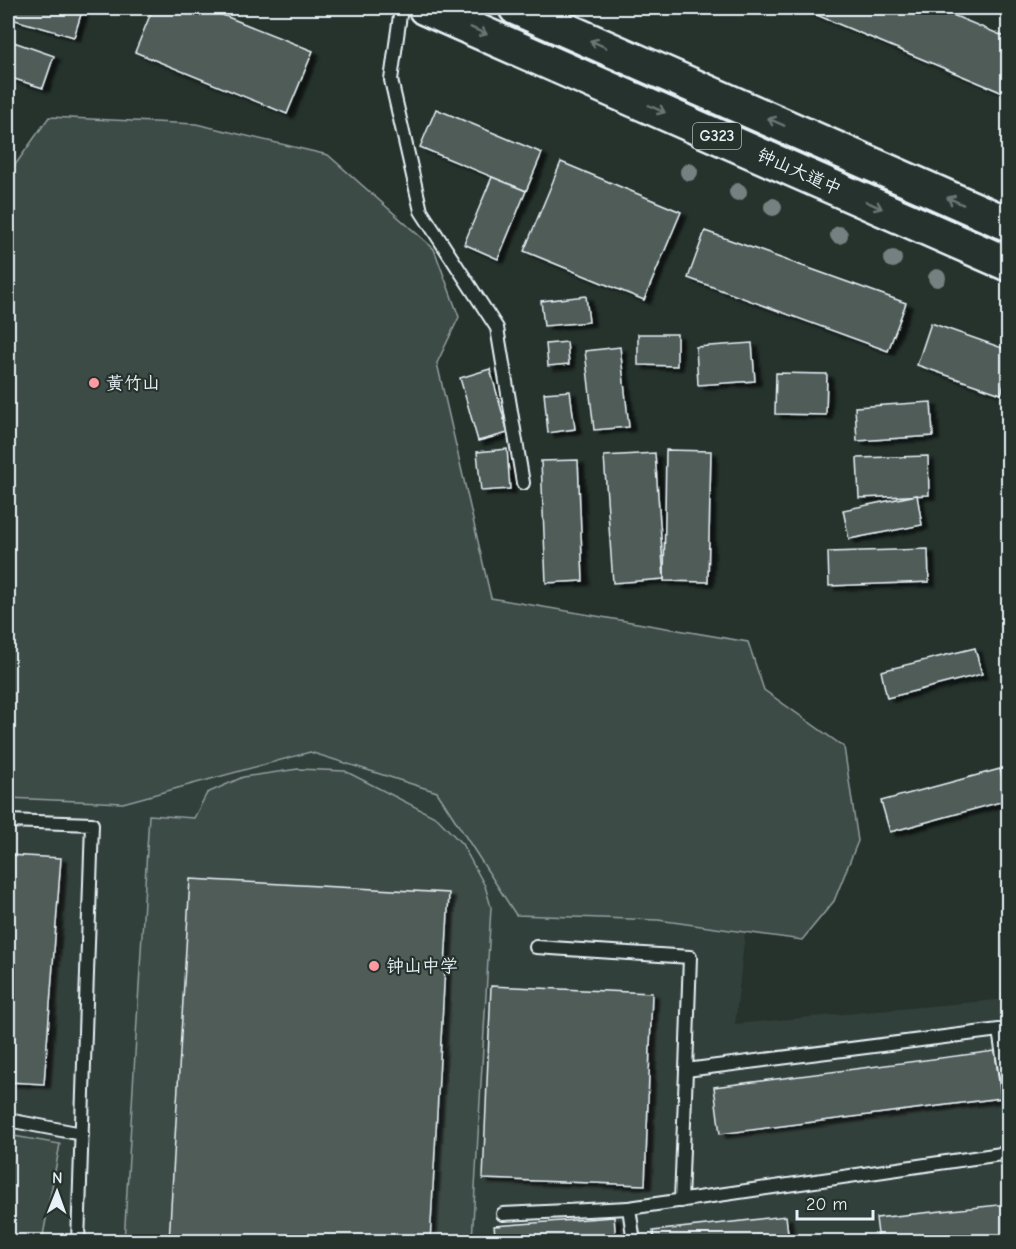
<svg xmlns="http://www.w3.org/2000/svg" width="1016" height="1249" viewBox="0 0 1016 1249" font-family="'Comic Neue','LXGW WenKai TC',sans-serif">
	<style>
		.built { fill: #333f3a }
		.green { fill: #3e4b47; stroke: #939ea0; stroke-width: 1.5 }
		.building { fill: #505c59; stroke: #e8f1f8; stroke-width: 1.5; filter: url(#shadow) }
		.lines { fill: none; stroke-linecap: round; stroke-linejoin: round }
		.service-casing { stroke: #e8f1f8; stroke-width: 16 }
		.trunk-casing { stroke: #e8f1f8; stroke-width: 38 }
		.service { stroke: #26332d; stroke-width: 12 }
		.trunk { stroke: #26332d; stroke-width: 33 }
		.tree { fill: #758080 }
		.oneway { stroke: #6a7674 }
		.poi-dot { fill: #ff9aa2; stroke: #26332d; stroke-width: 2 }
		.labels { text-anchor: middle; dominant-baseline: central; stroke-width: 4.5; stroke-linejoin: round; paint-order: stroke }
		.shield { fill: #26332d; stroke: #aeb8bb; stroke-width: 1.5 }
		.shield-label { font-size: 16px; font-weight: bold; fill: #e8f1f8 }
		.street-label { font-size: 18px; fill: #e8f1f8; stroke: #26332d }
		.poi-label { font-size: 18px; fill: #e8f1f8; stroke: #26332d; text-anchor: start }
	</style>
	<defs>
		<filter id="shadow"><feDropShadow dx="6" dy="4" stdDeviation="1.5" flood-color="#0009"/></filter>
	</defs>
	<rect width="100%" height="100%" fill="#26332d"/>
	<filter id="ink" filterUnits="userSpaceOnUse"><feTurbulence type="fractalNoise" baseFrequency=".0167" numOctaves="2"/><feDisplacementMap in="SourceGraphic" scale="12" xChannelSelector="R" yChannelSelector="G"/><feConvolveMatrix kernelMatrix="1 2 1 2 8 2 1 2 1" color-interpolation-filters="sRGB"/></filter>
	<g filter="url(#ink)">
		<polygon class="built" points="309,752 437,792 517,915 658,920 745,933 735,1024 1008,999 1008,1241 8,1242 8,798 123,803"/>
		<g class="green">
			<polygon points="49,117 196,124 328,155 434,249 459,317 437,363 491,598 748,642 764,690 844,747 858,841 834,901 802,940 658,920 516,915 437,792 310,752 123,803 8,798 8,175"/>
			<polygon points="298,769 345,771 437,818 462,844 485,886 491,907 472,1241 124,1242 149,815 194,818 207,793 243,777"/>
			<polygon points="8,1135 60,1144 42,1241 8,1241"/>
		</g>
		<g class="building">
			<polygon points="8,8 83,8 74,37 8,18"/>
			<polygon points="153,8 205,8 313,51 287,114 135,52"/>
			<polygon points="800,8 936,8 1008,38 1008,95"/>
			<polygon points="8,40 54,56 43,88 8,77"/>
			<polygon points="436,109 542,153 526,191 420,147"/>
			<polygon points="561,162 681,212 644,300 524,251"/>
			<polygon points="492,177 526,191 498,259 464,244"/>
			<polygon points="705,231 906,303 888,351 688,278"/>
			<polygon points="586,296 589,322 544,326 541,301"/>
			<polygon points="931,323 1008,350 1008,372 1001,394 917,365"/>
			<polygon points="638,334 677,334 677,366 638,365"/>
			<polygon points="567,342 569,364 548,366 546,344"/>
			<polygon points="752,343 755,381 698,385 696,347"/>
			<polygon points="620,347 629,427 594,430 585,351"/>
			<polygon points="490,369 508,433 478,441 460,378"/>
			<polygon points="776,373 827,374 826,415 775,414"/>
			<polygon points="570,391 575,429 548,433 544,393"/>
			<polygon points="931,402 933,436 857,441 855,407"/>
			<polygon points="507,449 510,489 481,491 477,452"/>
			<polygon points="666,450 711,451 708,582 664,581"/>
			<polygon points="655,453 664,579 613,583 604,456"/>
			<polygon points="928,456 929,495 859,498 857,458"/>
			<polygon points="578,460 583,581 546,583 541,461"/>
			<polygon points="917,495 922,525 849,539 843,510"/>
			<polygon points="928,549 929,582 829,586 828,552"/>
			<polygon points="975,648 982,674 887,698 881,671"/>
			<polygon points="1006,667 1008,667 1008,704 1005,704"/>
			<polygon points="1000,769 1008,800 890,832 881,801"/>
			<polygon points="1007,813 1008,813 1008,1018 1002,1018"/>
			<polygon points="8,855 61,858 44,1084 8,1082"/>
			<polygon points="190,879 449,893 430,1242 169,1242"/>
			<polygon points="491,986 652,993 645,1185 483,1179"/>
			<polygon points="995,1051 1001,1098 720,1134 714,1087"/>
			<polygon points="1008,1204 1008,1242 879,1242 876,1218"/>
			<polygon points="786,1216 789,1242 654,1242 653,1231"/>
			<polygon points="614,1217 616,1242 496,1242 494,1226"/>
		</g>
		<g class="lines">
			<g class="service-casing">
				<g id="service">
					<polyline points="401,8 391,80 421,211 497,328 523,483"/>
					<polyline points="8,821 92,824 78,1242"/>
					<polyline points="536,947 690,957 686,1070 999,1030 1008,1090"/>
					<polyline points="8,1120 82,1134"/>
					<polyline points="681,1201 686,1070"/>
					<polyline points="503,1214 629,1208"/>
					<polyline points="634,1242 629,1208 1008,1153"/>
				</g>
			</g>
			<g class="trunk-casing">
				<g id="trunk">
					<polyline points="425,8 1008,264"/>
					<polyline points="516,8 1008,224"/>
				</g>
			</g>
			<use href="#service" class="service"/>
			<use href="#trunk" class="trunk"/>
		</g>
		<g class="tree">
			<circle cx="689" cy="172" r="9"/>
			<circle cx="738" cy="192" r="9"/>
			<circle cx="773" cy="207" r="9"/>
			<circle cx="839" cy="235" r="9"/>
			<circle cx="893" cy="259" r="9"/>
			<circle cx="937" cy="278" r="9"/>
		</g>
		<defs><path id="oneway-shaft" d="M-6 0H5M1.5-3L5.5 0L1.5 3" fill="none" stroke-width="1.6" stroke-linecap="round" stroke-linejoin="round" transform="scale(1.5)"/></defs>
		<g class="oneway">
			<use href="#oneway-shaft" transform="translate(479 31) rotate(24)"/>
			<use href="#oneway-shaft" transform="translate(598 44) rotate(-156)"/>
			<use href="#oneway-shaft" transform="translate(657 109) rotate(24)"/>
			<use href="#oneway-shaft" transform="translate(776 122) rotate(-156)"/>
			<use href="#oneway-shaft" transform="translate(955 201) rotate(-156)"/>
			<use href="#oneway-shaft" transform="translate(874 205) rotate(24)"/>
		</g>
	</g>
	<g class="poi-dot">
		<circle cx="94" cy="383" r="6"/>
		<circle cx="374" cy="966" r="6"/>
	</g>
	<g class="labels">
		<rect class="shield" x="693" y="123" width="48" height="26" rx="4.5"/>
		<g class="shield-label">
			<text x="717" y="136">G323</text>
		</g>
		<g class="street-label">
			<text transform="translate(799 172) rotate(24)">钟山大道中</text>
		</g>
		<g class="poi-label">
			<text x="106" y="383">黄竹山</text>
			<text x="386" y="966">钟山中学</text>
		</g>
	</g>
	<rect width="1016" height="1249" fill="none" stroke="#26332d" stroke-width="30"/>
	<rect x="15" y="15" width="986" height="1219" fill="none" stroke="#e8f1f8" stroke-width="2" filter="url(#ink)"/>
	<g transform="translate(57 1192) rotate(1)" stroke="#26332d" stroke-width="4.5" paint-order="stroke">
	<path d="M0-4.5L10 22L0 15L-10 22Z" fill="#e8f1f8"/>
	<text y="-9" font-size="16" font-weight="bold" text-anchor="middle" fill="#e8f1f8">N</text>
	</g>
	<path d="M797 1210v9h76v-9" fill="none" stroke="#e8f1f8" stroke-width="3"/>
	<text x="806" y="1210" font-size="18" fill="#e8f1f8" stroke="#26332d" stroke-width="4.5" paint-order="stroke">20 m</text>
</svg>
